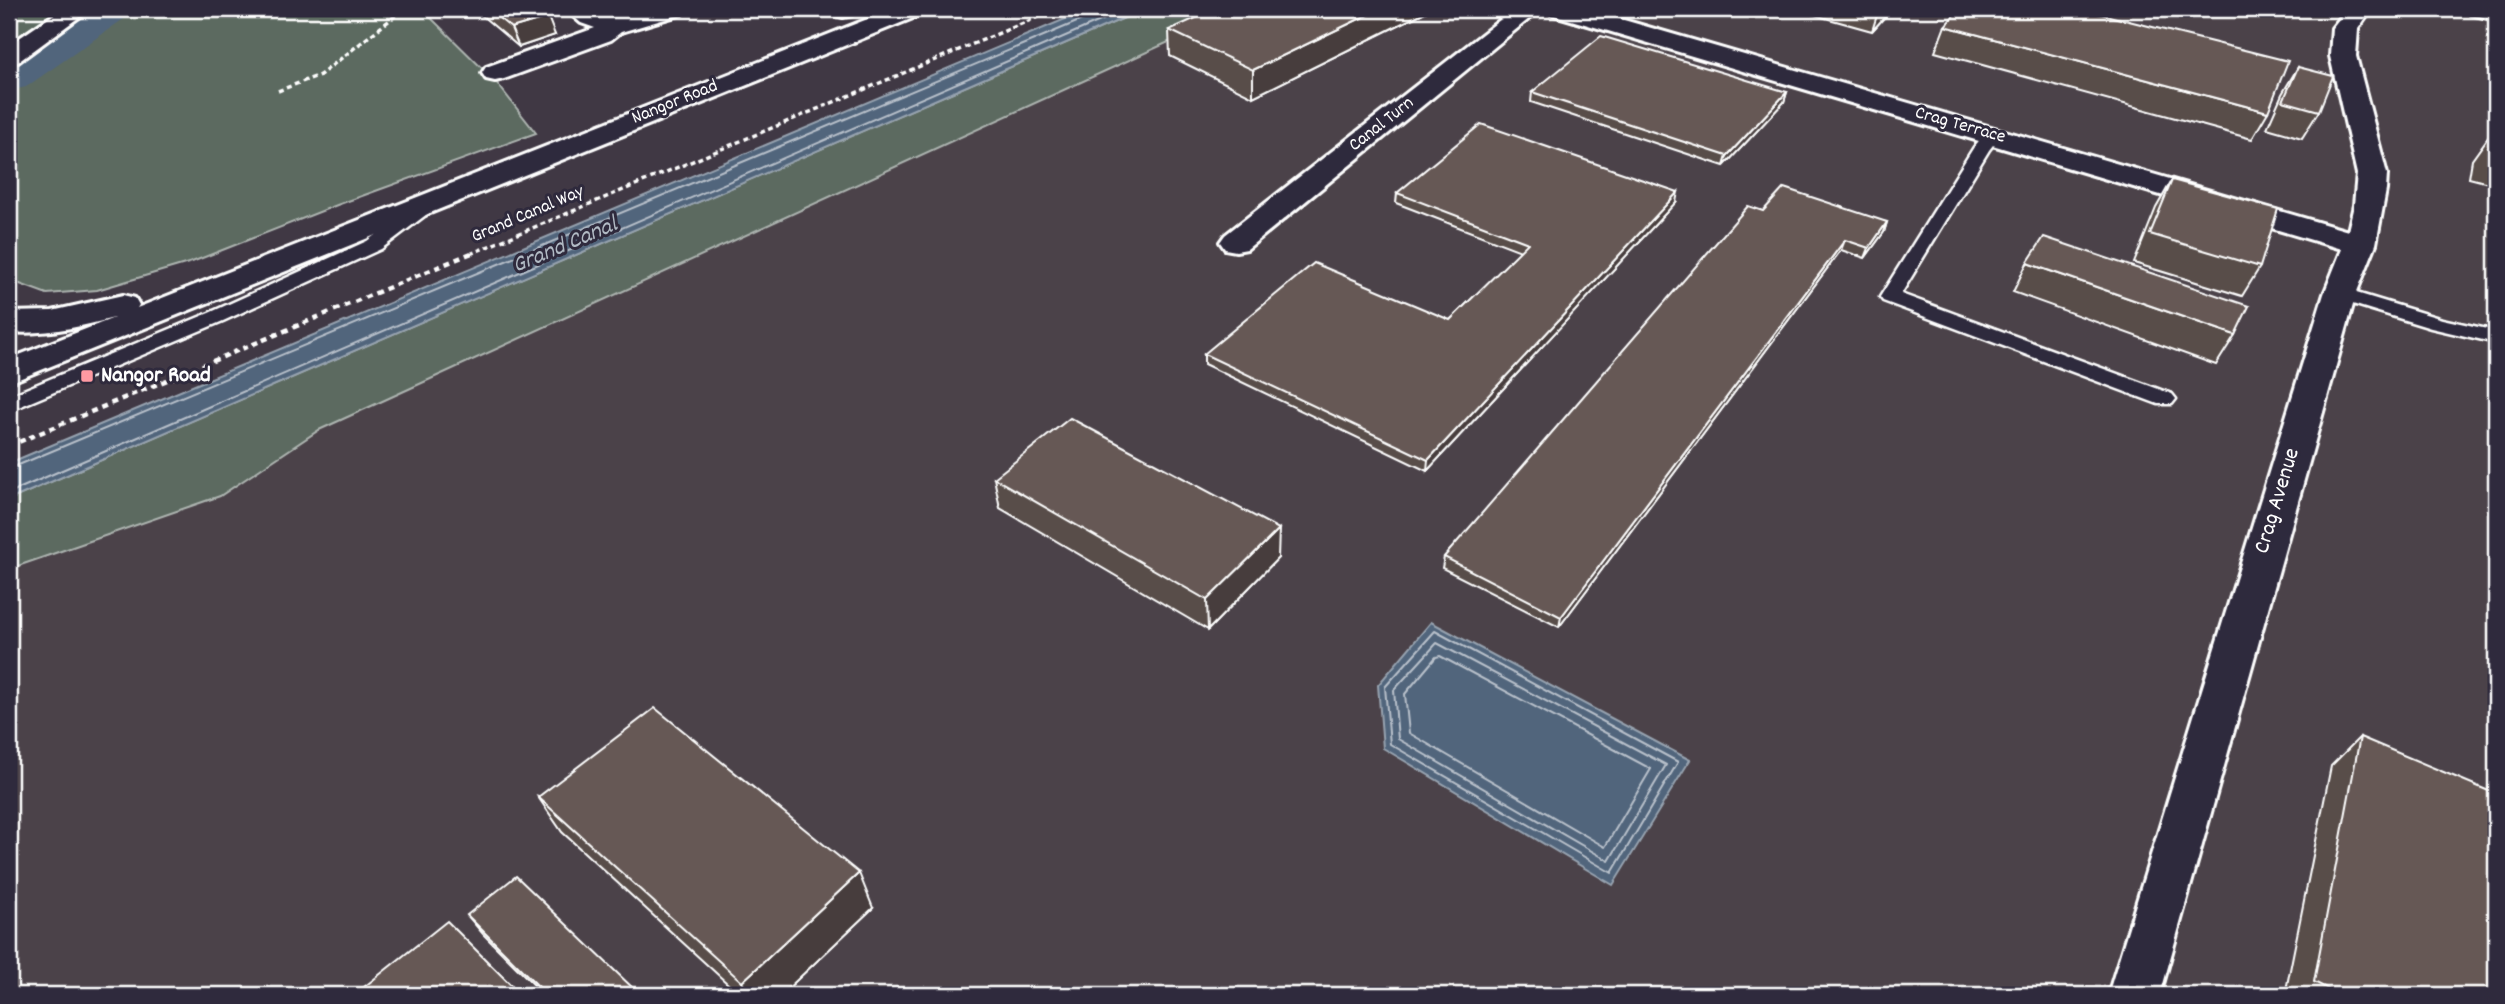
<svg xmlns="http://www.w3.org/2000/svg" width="2505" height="1004" viewBox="0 0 2505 1004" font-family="Dekko,sans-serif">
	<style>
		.built { fill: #4b4249 }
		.green { fill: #5b6a60; stroke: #adb4b0; stroke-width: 2 }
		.water { fill: #51657c; stroke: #97a3b0; stroke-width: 2 }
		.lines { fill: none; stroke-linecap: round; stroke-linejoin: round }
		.shore { stroke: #b9c1cb; stroke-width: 2 }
		.river { fill: #51657c; fill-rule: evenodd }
		.service-casing { stroke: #fff; stroke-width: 5 }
		.minor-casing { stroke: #fff; stroke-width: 6 }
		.tertiary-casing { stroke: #fff; stroke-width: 6 }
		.secondary-casing { stroke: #fff; stroke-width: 6 }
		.path-far1 { stroke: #fff; stroke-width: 3.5; stroke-dasharray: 5 3.5; stroke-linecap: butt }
		.path { stroke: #fff; stroke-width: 4.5; stroke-dasharray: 6 5; stroke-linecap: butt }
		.service { fill: #2f2a3d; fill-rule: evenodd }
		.minor { fill: #2f2a3d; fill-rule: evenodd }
		.tertiary { fill: #2f2a3d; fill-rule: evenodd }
		.secondary { fill: #2f2a3d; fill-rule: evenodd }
		.wall { fill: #584d49; stroke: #fff; stroke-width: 2 }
		.shaded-wall { fill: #473e3c; stroke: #fff; stroke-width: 2 }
		.building { fill: #665955; stroke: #fff; stroke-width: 2 }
		.poi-dot { fill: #ff9aa2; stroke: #2f2a3d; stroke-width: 2.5 }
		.labels { text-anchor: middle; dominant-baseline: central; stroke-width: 6; stroke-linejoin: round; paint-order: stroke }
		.far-street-label { font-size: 19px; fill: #fff; stroke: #2f2a3d }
		.poi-label { font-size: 23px; font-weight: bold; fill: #fff; stroke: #2f2a3d; text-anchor: start }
		.street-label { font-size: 23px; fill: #fff; stroke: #2f2a3d }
		.water-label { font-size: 24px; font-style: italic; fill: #b1bac4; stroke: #2f2a3d }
	</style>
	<rect width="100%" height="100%" fill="#403844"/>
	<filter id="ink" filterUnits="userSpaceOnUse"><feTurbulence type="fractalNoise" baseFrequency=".0143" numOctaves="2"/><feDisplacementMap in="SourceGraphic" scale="14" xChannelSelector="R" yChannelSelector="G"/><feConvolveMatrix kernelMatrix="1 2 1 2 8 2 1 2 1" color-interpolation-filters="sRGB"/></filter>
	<g filter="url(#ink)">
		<polygon class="built" points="1242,9 2496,9 2496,995 9,995 9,569 220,496 319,430"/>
		<g class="green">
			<polygon points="9,9 58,9 9,43"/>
			<polygon points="116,9 422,9 496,82 536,133 337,205 192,262 97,290 47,294 9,280 9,83"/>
			<polygon points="1145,9 1241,9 319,430 220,496 9,569 9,500"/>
		</g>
		<g class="water">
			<polygon points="1089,9 1145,9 9,500 9,463"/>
			<polygon points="1431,622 1690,760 1613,885 1383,748 1378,685"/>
		</g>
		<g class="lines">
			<g class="shore">
				<polyline points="9,469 1084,19 1089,9"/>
				<polyline points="9,493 1128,9"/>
				<polygon points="1435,631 1678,762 1612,873 1390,744 1385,687"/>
				<polygon points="1437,643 1666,765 1609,861 1398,739 1394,690"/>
				<polygon points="1440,656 1651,769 1605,847 1409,733 1405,694 1436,657"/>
			</g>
			<polygon class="river" points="79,9 131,9 125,18 26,87 9,91 9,56"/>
			<g class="service-casing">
				<g id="service">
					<polygon points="1992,131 2000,136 1989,150 1901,294 2172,394 2176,399 2172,404 2158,404 1883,301 1880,297 1974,147 1986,132"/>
					<polygon points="425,202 431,203 434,207 431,211 381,249 223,321 9,411 9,396 209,313 367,241 419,203"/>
					<polygon points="2340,288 2442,319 2496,331 2496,343 2431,328 2333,298 2330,294 2333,290"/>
				</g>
			</g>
			<g class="minor-casing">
				<g id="minor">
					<polygon points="565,9 594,9 613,17 631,15 650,9 685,9 682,14 621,32 611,40 504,79 495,81 486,79 482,73 486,67 595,28 581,23"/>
					<polygon points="829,9 854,9 855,10 852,15 843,17 832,14"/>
					<polygon points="1514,9 1541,9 1247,249 1236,251 1225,249 1220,242 1225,235"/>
					<polygon points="1548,9 1586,9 2348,231 2354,205 2357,174 2330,56 2332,28 2347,9 2372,9 2358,29 2356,56 2387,174 2386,190 2376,244 2356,294 2160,995 2108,995 2324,294 2342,249 1551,14"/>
					<polygon points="2468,9 2496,9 2496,20 2471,14"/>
				</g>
			</g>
			<g class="tertiary-casing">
				<polygon id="tertiary" points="62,9 90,9 18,62 9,65 9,45"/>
			</g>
			<g class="secondary-casing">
				<path id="secondary" d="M893,9H926L923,14L9,383V359L114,318C79,327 45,335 9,332V312L52,311L123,295L135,298L139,305L137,308Z"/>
			</g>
			<g class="path-far1">
				<polyline points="278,91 320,75 404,9"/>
				<polyline points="470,254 1057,9"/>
			</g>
			<polyline class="path" points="9,446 474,252"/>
			<use href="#service" class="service"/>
			<use href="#minor" class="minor"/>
			<use href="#tertiary" class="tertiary"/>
			<use href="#secondary" class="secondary"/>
		</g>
		<g class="wall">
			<polygon points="474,9 538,9 555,35 519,47"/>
			<polygon points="1431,9 1253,97 1170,56 1169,30"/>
			<polygon points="1793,9 1892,9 1872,31"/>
			<polygon points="1945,26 2268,112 2252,139 1935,52"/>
			<polygon points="2298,67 2319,111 2302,138 2267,128 2282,94"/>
			<polygon points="1532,92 1787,92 1784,102 1724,166 1531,102"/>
			<polygon points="2492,132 2496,133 2496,185 2469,178 2472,160"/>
			<polygon points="2172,180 2260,267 2242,296 2134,263 2156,208"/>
			<polygon points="1397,193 1676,202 1427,471 1204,364 1204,354 1450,320 1521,251 1396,203"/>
			<polygon points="1763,211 1887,222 1884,232 1865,258 1841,250 1559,627 1442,568 1444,557"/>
			<polygon points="2027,263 2235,335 2216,365 2013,292"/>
			<polygon points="994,478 1278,558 1208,630 1000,508"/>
			<polygon points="2360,737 2496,995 2285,995 2331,766"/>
			<polygon points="538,797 873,908 781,995 740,995 562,832"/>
			<polygon points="467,915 636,991 639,995 544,995 483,934"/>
		</g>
		<g class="shaded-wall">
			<polygon points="1380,9 1431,9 1253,97 1253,70"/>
			<polygon points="1879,9 1892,9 1872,31"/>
			<polygon points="548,17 555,35 519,47 511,28"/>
			<polygon points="1787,92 1784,102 1724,166 1727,156"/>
			<polygon points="1678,192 1676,202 1427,471 1428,460"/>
			<polygon points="1887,222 1884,232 1865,258 1869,248"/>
			<polygon points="1845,240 1841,250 1559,627 1561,617"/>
			<polygon points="1279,529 1278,558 1208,630 1207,600"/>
			<polygon points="859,873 873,908 781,995 750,995 742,982"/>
		</g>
		<g class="building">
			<polygon points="488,9 538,9 548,17 511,28"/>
			<polygon points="1216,9 1380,9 1253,70 1169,30"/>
			<polygon points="1959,9 2081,9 2288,61 2268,112 1945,26"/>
			<polygon points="1601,36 1787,92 1727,156 1532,92"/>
			<polygon points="2298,67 2333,76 2319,111 2283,101"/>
			<polygon points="1481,124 1678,192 1428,460 1204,354 1314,263 1450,320 1528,243 1397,193"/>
			<polygon points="2492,132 2496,133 2496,152 2489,150"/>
			<polygon points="2172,180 2278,209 2260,267 2150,234"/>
			<polygon points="1784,188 1887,222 1869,248 1845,240 1561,617 1444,557 1748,206 1763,211"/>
			<polygon points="2044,237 2249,306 2235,335 2027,263"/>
			<polygon points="1070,418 1279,529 1207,600 994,478"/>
			<polygon points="655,708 859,873 742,982 538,797"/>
			<polygon points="2360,737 2496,794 2496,995 2340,995 2314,982"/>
			<polygon points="516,876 636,991 632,995 547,995 467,915"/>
			<polygon points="447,921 521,995 354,995"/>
		</g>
	</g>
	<rect class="poi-dot" x="80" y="369" width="14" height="14" rx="3.5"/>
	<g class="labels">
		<g class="far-street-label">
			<text transform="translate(675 103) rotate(-22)">Nangor Road</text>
			<text transform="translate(1382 125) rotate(-38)">Canal Turn</text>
			<text transform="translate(1960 126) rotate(16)">Crag Terrace</text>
			<text transform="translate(528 215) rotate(-23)">Grand Canal Way</text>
		</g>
		<g class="poi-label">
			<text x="101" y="376">Nangor Road</text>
		</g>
		<g class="street-label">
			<text transform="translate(2278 501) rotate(-73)">Crag Avenue</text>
		</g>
		<g class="water-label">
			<text transform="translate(565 246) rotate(-23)">Grand Canal</text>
		</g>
	</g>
	<rect width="2505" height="1004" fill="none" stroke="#2f2a3d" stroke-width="35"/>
	<rect x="18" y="18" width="2470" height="969" fill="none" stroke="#fff" stroke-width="2.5" filter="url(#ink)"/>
</svg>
